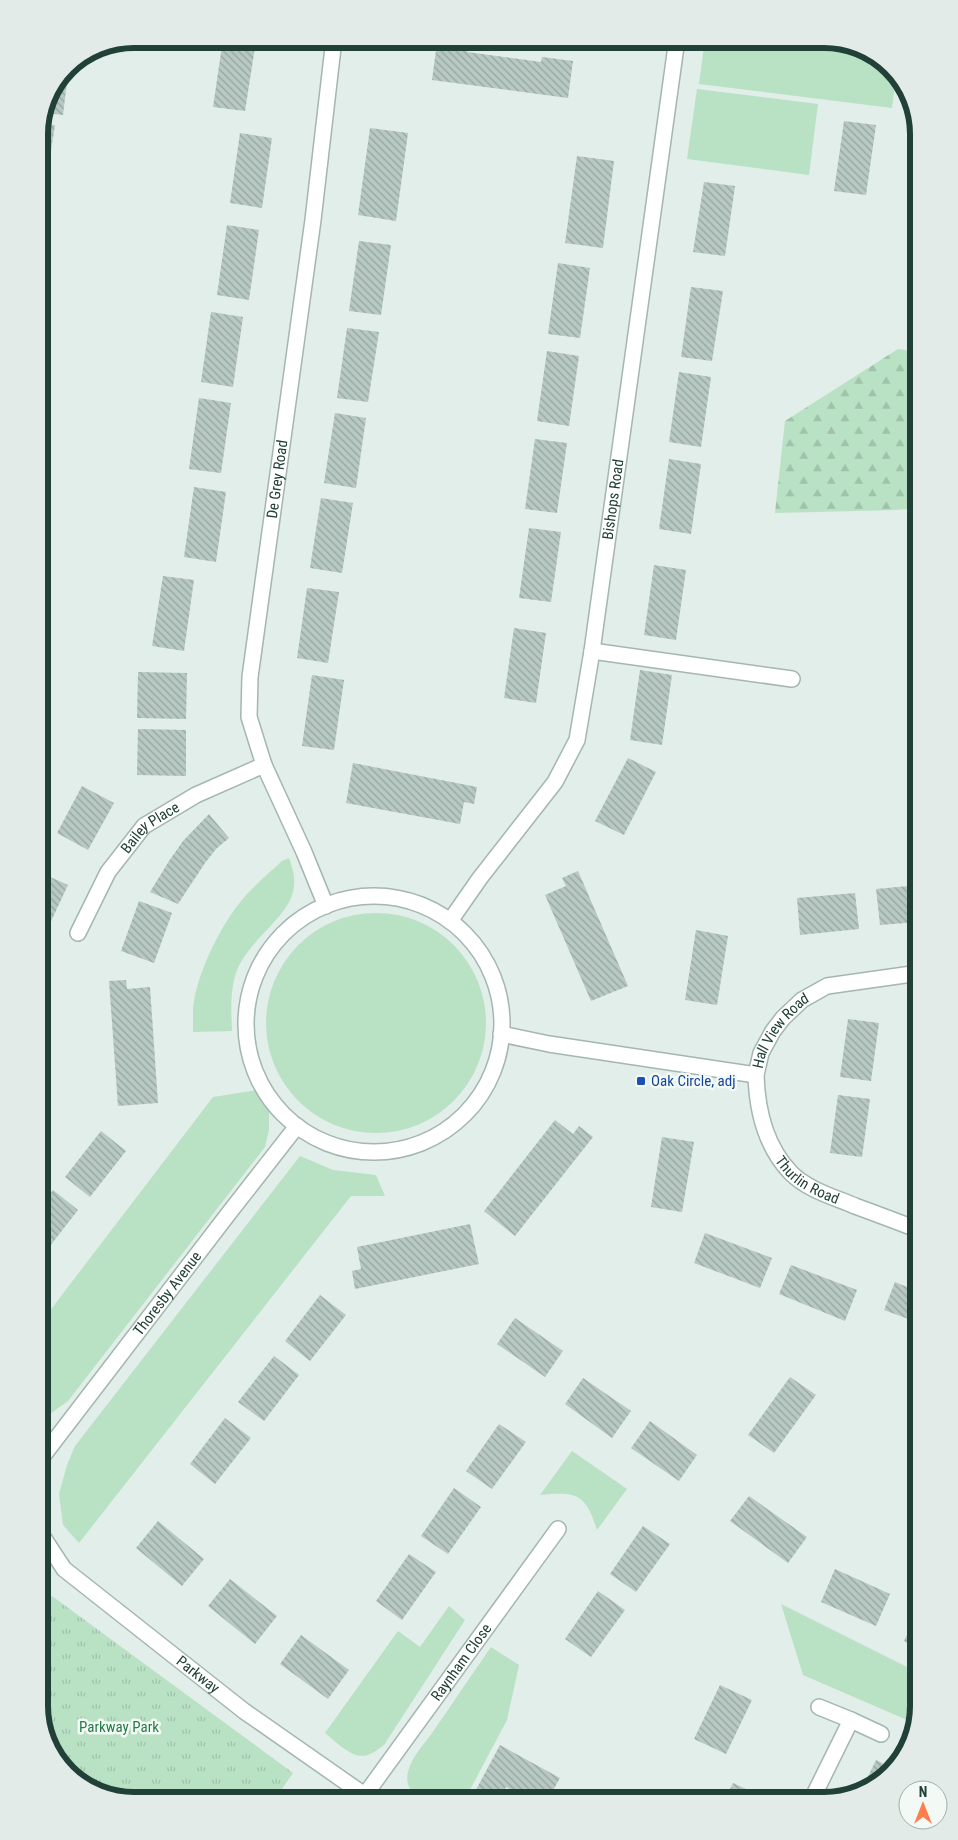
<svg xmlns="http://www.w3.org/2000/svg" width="958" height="1840" viewBox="0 0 958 1840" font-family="'Roboto Condensed',sans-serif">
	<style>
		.grass { fill: #b9e1c4 }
		.forest { fill: url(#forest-firs) }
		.park { fill: url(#park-tufts) }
		.building { fill: url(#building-back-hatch) }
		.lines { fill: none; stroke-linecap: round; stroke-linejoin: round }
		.lane-casing { stroke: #a4b6b0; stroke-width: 18 }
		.street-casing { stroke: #a4b6b0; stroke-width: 18 }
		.lane { stroke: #fff; stroke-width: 15 }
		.street { stroke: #fff; stroke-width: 15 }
		.transit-dot { fill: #1a4fb4; stroke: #f3faf6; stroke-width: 2 }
		.labels { text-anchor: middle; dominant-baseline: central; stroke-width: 5; stroke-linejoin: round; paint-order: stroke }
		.street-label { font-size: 15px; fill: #204038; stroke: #f3faf6 }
		.transit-label { font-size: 15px; fill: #164399; stroke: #f3faf6; text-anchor: start }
		.park-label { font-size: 15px; fill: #267b49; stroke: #f3faf6 }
		.rim { fill: none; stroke: #204038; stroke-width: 6 }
	</style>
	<defs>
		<pattern id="forest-firs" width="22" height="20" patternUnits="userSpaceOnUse" patternTransform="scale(1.25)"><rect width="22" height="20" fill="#b9e1c4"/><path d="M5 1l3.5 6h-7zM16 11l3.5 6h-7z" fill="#9fc2a9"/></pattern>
		<pattern id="park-tufts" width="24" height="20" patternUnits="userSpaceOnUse" patternTransform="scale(1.25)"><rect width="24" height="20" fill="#b9e1c4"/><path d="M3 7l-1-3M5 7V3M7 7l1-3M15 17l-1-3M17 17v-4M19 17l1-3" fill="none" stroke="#9fc2a9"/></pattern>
		<pattern id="building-back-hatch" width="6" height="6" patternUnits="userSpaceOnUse" patternTransform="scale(1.25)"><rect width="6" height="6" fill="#b7c9c2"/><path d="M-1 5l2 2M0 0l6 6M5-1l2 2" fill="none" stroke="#94a59f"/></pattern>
	</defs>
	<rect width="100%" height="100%" fill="#e2eee9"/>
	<g class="grass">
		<polygon points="705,39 831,39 882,58 896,77 892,108 699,84"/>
		<polygon points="697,89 818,104 809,175 687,159"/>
		<path d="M289,858C292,867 295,875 294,885C293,916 247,939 236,973C230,991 231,1012 232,1031L193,1032C193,1025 193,1017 193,1009C196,976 218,931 238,905C250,889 267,875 282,861Z"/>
		<circle cx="376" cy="1023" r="110"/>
		<polygon points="257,1090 269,1111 269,1130 265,1147 68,1401 39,1422 39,1325 213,1097"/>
		<polygon points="300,1156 333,1170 376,1175 385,1196 351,1196 79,1543 63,1525 59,1494 67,1465 75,1446"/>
		<path d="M572,1451L627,1489L597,1530C586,1494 577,1491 540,1495Z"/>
		<polygon points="781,1604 919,1673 919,1706 914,1723 803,1675"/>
		<path d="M449,1606L465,1620L384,1745C379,1748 375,1752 370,1754C354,1762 337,1742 325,1733L398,1631L420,1647Z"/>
		<path d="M491,1647L519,1665L507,1720L464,1801H421C411,1794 405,1784 408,1772C412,1756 423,1746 432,1733C452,1704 471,1676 491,1647Z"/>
	</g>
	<polygon class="forest" points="898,349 919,352 919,508 896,510 775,513 785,421"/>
	<polygon class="park" points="52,1596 293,1773 277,1796 285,1801 128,1801 76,1782 46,1742 39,1706 39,1612"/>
	<g class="building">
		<polygon points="223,39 256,41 245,111 213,107"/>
		<polygon points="437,43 468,47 467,52 541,62 542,57 573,61 568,98 432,80"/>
		<polygon points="69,65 63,115 46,113 67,66"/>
		<polygon points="844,121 876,125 866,195 834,191"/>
		<polygon points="41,124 55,125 46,183 39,182 39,128"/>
		<polygon points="370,128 408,133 396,221 358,215"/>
		<polygon points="240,133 272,138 262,208 230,203"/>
		<polygon points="577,156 614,161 603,248 565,243"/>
		<polygon points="704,182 735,186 725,256 693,252"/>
		<polygon points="39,199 45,200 40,233 39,233"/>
		<polygon points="227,225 259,230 249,300 217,295"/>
		<polygon points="359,241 391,245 381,315 349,311"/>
		<polygon points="558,263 590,268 580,338 548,334"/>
		<polygon points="691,287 723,291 712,361 681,357"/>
		<polygon points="211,312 243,317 233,387 201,382"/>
		<polygon points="347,328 379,332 368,402 337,398"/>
		<polygon points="547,351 579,356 569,426 537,421"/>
		<polygon points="679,372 711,377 701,447 669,442"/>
		<polygon points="199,398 231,403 221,473 189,469"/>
		<polygon points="335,413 366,418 356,488 324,483"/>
		<polygon points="535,439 567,443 557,513 525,509"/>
		<polygon points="669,459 701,464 691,534 659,529"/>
		<polygon points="194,487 226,492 216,562 184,557"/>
		<polygon points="321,498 353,503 342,573 310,568"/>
		<polygon points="529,528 561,532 551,602 519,598"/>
		<polygon points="654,565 686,570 676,640 644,635"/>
		<polygon points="163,576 194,580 184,651 152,646"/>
		<polygon points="307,588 339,592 328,663 297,658"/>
		<polygon points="514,628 546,633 536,703 504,698"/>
		<polygon points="640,670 672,675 662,745 630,740"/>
		<polygon points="138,672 187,673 186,719 137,718"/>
		<polygon points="312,675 344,680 334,750 302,746"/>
		<polygon points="138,729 186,730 186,776 137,775"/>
		<polygon points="628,758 656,772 624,835 595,821"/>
		<polygon points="353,763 477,787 474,804 464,802 460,824 346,803"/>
		<polygon points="82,786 114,803 88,850 57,833"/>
		<polygon points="209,814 229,838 216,849 205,863 178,904 150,892 169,861 183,841"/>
		<polygon points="578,871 628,986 591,1001 545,895 566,886 562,878"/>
		<polygon points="39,872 68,885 45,934 39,931"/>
		<polygon points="919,885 919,922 880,925 876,889"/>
		<polygon points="855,893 859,929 800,935 797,898"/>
		<polygon points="139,901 172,913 154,963 121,951"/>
		<polygon points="696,930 728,936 717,1005 685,1000"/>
		<polygon points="126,980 127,989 150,987 158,1103 118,1106 109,981"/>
		<polygon points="848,1019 879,1023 871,1081 840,1077"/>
		<polygon points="838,1095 870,1099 862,1157 830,1153"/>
		<polygon points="555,1120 573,1134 579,1126 593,1137 515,1236 484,1211"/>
		<polygon points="101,1131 126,1151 90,1197 65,1177"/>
		<polygon points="662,1137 694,1142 682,1212 651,1207"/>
		<polygon points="53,1190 78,1210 43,1255 39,1252 39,1208"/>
		<polygon points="470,1224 479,1264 355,1289 352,1271 361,1269 357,1247"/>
		<polygon points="705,1233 772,1258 760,1288 694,1263"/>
		<polygon points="791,1265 857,1290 845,1321 779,1294"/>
		<polygon points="895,1282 919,1292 919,1323 884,1310"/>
		<polygon points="320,1295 346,1315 310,1361 285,1341"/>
		<polygon points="515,1318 563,1351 545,1377 497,1344"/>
		<polygon points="274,1356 299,1375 264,1421 238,1402"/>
		<polygon points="790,1377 816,1395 774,1453 748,1435"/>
		<polygon points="583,1378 631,1411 612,1438 565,1404"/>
		<polygon points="225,1418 251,1438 215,1484 190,1464"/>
		<polygon points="650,1421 697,1455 679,1481 631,1448"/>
		<polygon points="499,1424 526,1442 492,1489 466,1471"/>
		<polygon points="454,1488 481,1507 448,1554 421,1536"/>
		<polygon points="749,1496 807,1537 788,1563 730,1521"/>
		<polygon points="158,1521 204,1559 182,1586 136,1548"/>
		<polygon points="643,1526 670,1544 636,1592 610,1574"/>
		<polygon points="409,1554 436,1572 402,1620 376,1601"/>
		<polygon points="835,1569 890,1594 876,1626 821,1602"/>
		<polygon points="230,1579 277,1616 255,1644 208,1606"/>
		<polygon points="598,1591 625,1610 591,1657 565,1639"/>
		<polygon points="919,1610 919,1649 904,1641"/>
		<polygon points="301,1635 349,1670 328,1699 280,1664"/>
		<polygon points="720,1685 752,1700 726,1754 694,1739"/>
		<polygon points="500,1745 560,1778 547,1801 533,1801 506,1787 498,1801 470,1801"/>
		<polygon points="876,1760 892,1768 860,1794 863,1787"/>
		<polygon points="733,1783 765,1798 763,1801 724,1801"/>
	</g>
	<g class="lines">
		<g class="lane-casing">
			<polyline id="lane" points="592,651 792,679"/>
		</g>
		<g class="street-casing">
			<g id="street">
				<circle cx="374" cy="1024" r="128"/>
				<path id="s1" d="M326,906L304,852L264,765L249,717L250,677L313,220L334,39"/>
				<path id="s2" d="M450,921L480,878L555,782L577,740L592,651L677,39"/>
				<path id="s3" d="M78,933L108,872L144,826L196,795L264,765"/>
				<path id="s4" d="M501,1034L549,1044L756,1075L761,1053L773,1031L783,1018L802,1000L827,986L919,973"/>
				<path id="s5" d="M756,1075C757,1111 765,1146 791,1173C808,1190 834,1197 855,1206C877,1214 898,1222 919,1230"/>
				<path id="s6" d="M39,1461L229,1213L297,1126"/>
				<path id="s7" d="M39,1531L64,1569L244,1711L373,1801"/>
				<polyline points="819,1707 851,1720"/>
				<path id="s8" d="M365,1795L558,1529"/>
				<polyline points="811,1801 851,1720 881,1734"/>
			</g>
		</g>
		<use href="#lane" class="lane"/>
		<use href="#street" class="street"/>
	</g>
	<rect class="transit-dot" x="636" y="1076" width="10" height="10" rx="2.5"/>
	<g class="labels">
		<g class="street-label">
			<text stroke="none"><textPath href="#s1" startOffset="444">De Grey Road</textPath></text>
			<text stroke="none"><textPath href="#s2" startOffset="465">Bishops Road</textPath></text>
			<text stroke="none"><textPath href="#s3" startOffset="130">Bailey Place</textPath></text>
			<text stroke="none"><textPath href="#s4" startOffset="310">Hall View Road</textPath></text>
			<text stroke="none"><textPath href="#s5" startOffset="124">Thurlin Road</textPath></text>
			<text stroke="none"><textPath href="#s6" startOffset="211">Thoresby Avenue</textPath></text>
			<text stroke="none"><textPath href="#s8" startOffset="164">Raynham Close</textPath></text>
			<text stroke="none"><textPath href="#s7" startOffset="216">Parkway</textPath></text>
		</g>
		<g class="transit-label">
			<text x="651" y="1081">Oak Circle, adj</text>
		</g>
		<g class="park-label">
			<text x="119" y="1727">Parkway Park</text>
		</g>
	</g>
	<path d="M0 0H958V1840H0ZM134 48H824A86 86 0 0 1 910 134V1706A86 86 0 0 1 824 1792H134A86 86 0 0 1 48 1706V134A86 86 0 0 1 134 48Z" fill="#e2ebe7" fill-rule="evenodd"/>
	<path class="rim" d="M134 48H824A86 86 0 0 1 910 134V1706A86 86 0 0 1 824 1792H134A86 86 0 0 1 48 1706V134A86 86 0 0 1 134 48Z"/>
	<g transform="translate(923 1805)"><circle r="24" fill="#f3faf6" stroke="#9fb0aa"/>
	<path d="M0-4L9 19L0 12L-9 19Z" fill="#ff7e4e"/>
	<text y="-8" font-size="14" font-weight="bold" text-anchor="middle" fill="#204038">N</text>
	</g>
</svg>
